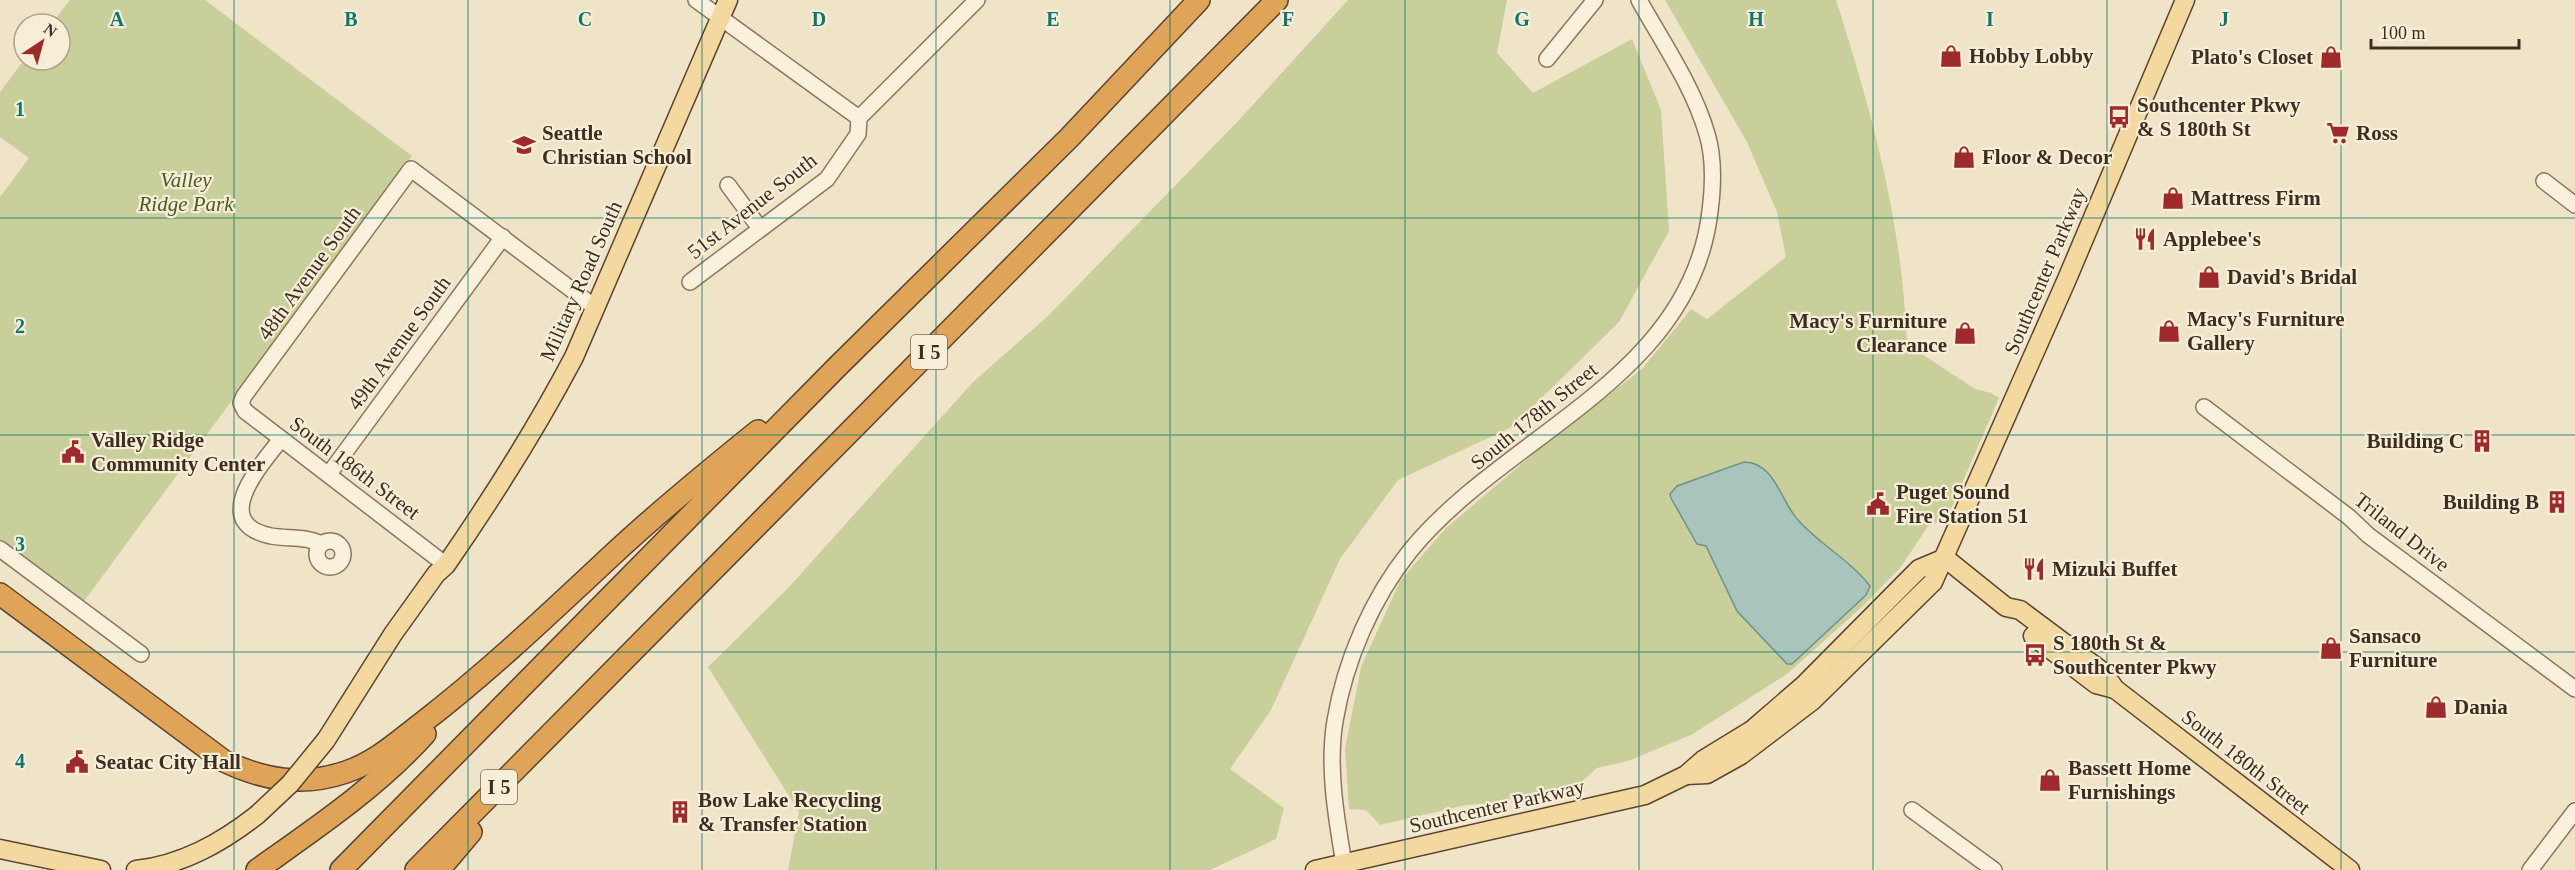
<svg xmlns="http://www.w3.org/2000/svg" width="2575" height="870" viewBox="0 0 2575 870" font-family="Georgia,serif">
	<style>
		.green { fill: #c9cf9b }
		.water { fill: #a9c4bc; stroke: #6f938a; stroke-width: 1.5 }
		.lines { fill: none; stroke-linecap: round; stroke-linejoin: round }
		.minor-casing { stroke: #8d765c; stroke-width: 18 }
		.major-casing { stroke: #5b4430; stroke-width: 21 }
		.highway-casing { stroke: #5b4430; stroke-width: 24 }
		.minor { stroke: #faf1dc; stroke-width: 15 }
		.major { stroke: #f3d9a0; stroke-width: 18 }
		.highway { stroke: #e0a458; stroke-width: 21 }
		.major-bridge-casing { stroke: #5b4430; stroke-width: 21; stroke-linecap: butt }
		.major-bridge { stroke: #f3d9a0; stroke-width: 18 }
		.grid { fill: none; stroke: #0f766e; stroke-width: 1.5; stroke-opacity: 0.55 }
		.labels { text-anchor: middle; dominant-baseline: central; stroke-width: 4.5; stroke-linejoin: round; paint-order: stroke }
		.shield { fill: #f7eed8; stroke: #756857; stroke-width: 1.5 }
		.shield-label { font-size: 20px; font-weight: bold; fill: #3d2e20 }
		.poi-label { font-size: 21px; font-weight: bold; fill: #3d2e20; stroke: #f7eed8; text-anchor: start }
		.park-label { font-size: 21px; font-style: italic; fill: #4d5a26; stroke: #f7eed8 }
		.street-label { font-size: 21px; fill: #3d2e20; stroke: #f7eed8 }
		.grid-label { font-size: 20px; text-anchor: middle; font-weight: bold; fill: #0f766e; stroke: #f7eed8; stroke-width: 4.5; stroke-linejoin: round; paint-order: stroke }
	</style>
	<rect width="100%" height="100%" fill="#f0e4c8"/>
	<g class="green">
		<polygon points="70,0 205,0 412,156 82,604 0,541 0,197 29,158 0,137 0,92 24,60 60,60 60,24 51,24"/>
		<polygon points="1348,0 1507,0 1497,53 1533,93 1632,39 1661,110 1669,231 1619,322 1512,427 1398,480 1340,559 1271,710 1230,769 1284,808 1276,839 1210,870 788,870 799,812 708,667 789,587 973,382 1048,316 1239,120"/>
		<path d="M1665,0H1836C1873,116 1902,222 1907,344L1975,389L1991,393L1999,398L1947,518L1928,526L1901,567L1862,607L1787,674L1691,735L1628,761L1597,768L1580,783L1492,803L1466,805L1380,825L1366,810L1349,809L1345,749L1361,667L1400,581L1446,528L1545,444L1642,369L1691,309L1707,319L1786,257L1777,212L1747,142Z"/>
	</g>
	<path class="water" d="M1744,462C1775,462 1781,502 1798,520C1819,544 1850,560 1870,586L1866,595L1792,664H1787L1737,611L1706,546L1697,544L1671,498L1670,494L1677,486Z"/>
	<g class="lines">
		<g class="minor-casing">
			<g id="minor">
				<polyline points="696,0 859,118"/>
				<polyline points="1547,59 1595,0"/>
				<polyline points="2544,181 2575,205"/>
				<polyline points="728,185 759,227"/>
				<polyline points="690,282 827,179 858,134 859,118 977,0"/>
				<polyline points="2204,407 2349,517 2368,535 2575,689"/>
				<path d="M281,439C261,465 208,523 271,536C288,539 306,536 321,544"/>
				<polyline points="329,474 503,237"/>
				<circle cx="330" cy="554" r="13"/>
				<polyline points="0,549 141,654"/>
				<polyline points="446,565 245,411 241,403 244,396 411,169 596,308"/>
				<polyline points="1912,810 1994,870"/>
				<path d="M1345,870C1337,822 1327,769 1335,721C1345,661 1372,598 1410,551C1505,434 1691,379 1710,211C1713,188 1714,157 1707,134C1693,86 1663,43 1639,0"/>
				<polyline points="2530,870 2575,811"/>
			</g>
		</g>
		<g class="major-casing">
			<g id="major">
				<polyline points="1945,558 2006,607 2020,610 2103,672 2115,689 2350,870"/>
				<polyline points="2033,636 2096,684 2115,689"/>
				<path d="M326,740L393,634L436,574L446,565C493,497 536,429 574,357L728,0"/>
				<polyline points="1686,775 1707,774 1741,755 1812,701 1933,582 2067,279 2185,0"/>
				<polyline points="0,849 101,870"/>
				<path d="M136,870C182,865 221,843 257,815"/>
				<polyline points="1315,870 1645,795 1686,775 1703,760 1752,730 1804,685 1919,569 1945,558"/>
			</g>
		</g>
		<g class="highway-casing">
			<g id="highway">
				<path d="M0,594L224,761C264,780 302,787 346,772C376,762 397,742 422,723C488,672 548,615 609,558C657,513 707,472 758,431"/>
				<path d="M257,870C316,828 376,788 425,734"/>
				<polyline points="341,870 838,366 1069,138 1199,0"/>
				<polyline points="416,870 1277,0"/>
				<polyline points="439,870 471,832"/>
			</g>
		</g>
		<use href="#minor" class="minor"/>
		<use href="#major" class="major"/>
		<use href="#highway" class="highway"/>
		<g class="major-bridge-casing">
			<polyline id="major-bridge" points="257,815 290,784 326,740"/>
		</g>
		<use href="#major-bridge" class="major-bridge"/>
	</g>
	<path class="grid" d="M234,0V870M468,0V870M702,0V870M936,0V870M1170,0V870M1405,0V870M1639,0V870M1873,0V870M2107,0V870M2341,0V870M0,218H2575M0,435H2575M0,652H2575"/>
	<defs>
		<g id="shop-bare" transform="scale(1.8)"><path d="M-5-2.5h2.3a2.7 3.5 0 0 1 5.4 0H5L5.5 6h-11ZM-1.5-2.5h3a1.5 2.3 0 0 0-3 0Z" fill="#9e2a2b" stroke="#f7eed8" stroke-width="2.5" paint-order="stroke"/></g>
		<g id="bus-bare" transform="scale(1.8)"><path d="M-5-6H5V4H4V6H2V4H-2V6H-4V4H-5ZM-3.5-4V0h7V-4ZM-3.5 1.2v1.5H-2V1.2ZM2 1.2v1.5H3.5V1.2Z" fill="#9e2a2b" stroke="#f7eed8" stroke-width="2.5" paint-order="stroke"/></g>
		<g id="supermarket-bare" transform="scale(1.8)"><path d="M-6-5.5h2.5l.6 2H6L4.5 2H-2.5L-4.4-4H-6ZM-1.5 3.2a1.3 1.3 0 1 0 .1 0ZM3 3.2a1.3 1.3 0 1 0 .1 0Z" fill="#9e2a2b" stroke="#f7eed8" stroke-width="2.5" paint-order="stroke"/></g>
		<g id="school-bare" transform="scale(1.8)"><path d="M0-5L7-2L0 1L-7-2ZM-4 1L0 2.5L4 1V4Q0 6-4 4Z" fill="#9e2a2b" stroke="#f7eed8" stroke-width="2.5" paint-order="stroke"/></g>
		<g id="restaurant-bare" transform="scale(1.8)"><path d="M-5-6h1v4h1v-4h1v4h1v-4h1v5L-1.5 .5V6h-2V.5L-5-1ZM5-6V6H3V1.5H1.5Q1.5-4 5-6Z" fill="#9e2a2b" stroke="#f7eed8" stroke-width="2.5" paint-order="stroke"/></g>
		<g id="building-bare" transform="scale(1.8)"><path d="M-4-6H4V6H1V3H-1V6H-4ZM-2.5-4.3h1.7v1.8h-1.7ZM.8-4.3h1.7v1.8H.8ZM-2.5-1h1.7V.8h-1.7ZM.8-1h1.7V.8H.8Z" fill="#9e2a2b" stroke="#f7eed8" stroke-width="2.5" paint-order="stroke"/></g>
		<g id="civic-bare" transform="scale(1.8)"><path d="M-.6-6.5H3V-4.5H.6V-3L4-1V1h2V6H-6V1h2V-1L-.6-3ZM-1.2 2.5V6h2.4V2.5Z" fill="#9e2a2b" stroke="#f7eed8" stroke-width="2.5" paint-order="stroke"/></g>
	</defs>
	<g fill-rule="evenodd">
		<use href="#shop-bare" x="1951" y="56"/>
		<use href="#shop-bare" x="2331" y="57"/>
		<use href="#bus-bare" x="2119" y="117"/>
		<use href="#supermarket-bare" x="2338" y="133"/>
		<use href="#school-bare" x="524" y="145"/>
		<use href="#shop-bare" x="1964" y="157"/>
		<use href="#shop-bare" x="2173" y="198"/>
		<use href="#restaurant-bare" x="2145" y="239"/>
		<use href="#shop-bare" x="2209" y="277"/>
		<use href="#shop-bare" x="2169" y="331"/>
		<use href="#shop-bare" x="1965" y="333"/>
		<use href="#building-bare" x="2482" y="441"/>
		<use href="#civic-bare" x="73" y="452"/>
		<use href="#building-bare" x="2557" y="502"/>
		<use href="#civic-bare" x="1878" y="504"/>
		<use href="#restaurant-bare" x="2034" y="569"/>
		<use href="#shop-bare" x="2331" y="648"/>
		<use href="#bus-bare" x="2035" y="655"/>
		<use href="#shop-bare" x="2436" y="707"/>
		<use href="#civic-bare" x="77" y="762"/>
		<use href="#shop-bare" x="2050" y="780"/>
		<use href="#building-bare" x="680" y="812"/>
	</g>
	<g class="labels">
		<g class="shield">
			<rect x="911" y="335" width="36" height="34" rx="4.5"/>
			<rect x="481" y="770" width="36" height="34" rx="4.5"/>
		</g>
		<g class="shield-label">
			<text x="929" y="352">I 5</text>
			<text x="499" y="787">I 5</text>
		</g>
		<g class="poi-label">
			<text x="1969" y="56">Hobby Lobby</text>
			<text x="2313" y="57" text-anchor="end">Plato's Closet</text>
			<text x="2137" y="105">Southcenter Pkwy<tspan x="2137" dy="24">&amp; S 180th St</tspan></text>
			<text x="542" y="133">Seattle<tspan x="542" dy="24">Christian School</tspan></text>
			<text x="2356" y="133">Ross</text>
			<text x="1982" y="157">Floor &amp; Decor</text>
			<text x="2191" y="198">Mattress Firm</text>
			<text x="2163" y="239">Applebee's</text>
			<text x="2227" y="277">David's Bridal</text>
			<text x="2187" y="319">Macy's Furniture<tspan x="2187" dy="24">Gallery</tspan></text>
			<text x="1947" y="321" text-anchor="end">Macy's Furniture<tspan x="1947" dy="24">Clearance</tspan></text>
			<text x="91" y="440">Valley Ridge<tspan x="91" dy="24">Community Center</tspan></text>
			<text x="2464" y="441" text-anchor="end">Building C</text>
			<text x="1896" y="492">Puget Sound<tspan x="1896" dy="24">Fire Station 51</tspan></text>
			<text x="2539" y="502" text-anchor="end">Building B</text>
			<text x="2052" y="569">Mizuki Buffet</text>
			<text x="2349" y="636">Sansaco<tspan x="2349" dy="24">Furniture</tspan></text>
			<text x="2053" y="643">S 180th St &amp;<tspan x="2053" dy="24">Southcenter Pkwy</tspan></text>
			<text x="2454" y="707">Dania</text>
			<text x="95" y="762">Seatac City Hall</text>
			<text x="2068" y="768">Bassett Home<tspan x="2068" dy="24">Furnishings</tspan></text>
			<text x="698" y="800">Bow Lake Recycling<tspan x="698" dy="24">&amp; Transfer Station</tspan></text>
		</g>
		<g class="park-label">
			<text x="186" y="180">Valley<tspan x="186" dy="24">Ridge Park</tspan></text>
		</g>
		<g class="street-label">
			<text transform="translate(752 206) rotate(-38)">51st Avenue South</text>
			<text transform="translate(2045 271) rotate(-67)">Southcenter Parkway</text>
			<text transform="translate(309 273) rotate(-54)">48th Avenue South</text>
			<text transform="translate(581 281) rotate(-66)">Military Road South</text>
			<text transform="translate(399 343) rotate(-54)">49th Avenue South</text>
			<text transform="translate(1534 416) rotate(-39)">South 178th Street</text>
			<text transform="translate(355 468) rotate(37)">South 186th Street</text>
			<text transform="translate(2402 532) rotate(38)">Triland Drive</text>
			<text transform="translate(2246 762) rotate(38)">South 180th Street</text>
			<text transform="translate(1497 806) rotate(-13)">Southcenter Parkway</text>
		</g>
	</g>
	<g class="grid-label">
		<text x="117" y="26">A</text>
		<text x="351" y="26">B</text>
		<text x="585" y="26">C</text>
		<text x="819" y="26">D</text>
		<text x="1053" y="26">E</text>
		<text x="1288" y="26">F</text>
		<text x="1522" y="26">G</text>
		<text x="1756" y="26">H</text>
		<text x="1990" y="26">I</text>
		<text x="2224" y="26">J</text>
		<text x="20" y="116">1</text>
		<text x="20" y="333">2</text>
		<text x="20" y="551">3</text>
		<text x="20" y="768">4</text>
	</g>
	<g transform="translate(42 42) rotate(36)"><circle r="28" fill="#f7eed8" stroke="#ada18e" stroke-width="1.5"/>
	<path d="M0-4.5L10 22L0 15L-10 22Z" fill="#9e2a2b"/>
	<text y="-9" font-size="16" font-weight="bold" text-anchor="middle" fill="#3d2e20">N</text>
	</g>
	<path d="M2371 39v9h148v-9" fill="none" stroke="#3d2e20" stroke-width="3"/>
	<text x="2380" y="39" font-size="18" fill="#3d2e20" stroke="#f7eed8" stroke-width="4.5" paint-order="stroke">100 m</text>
</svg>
